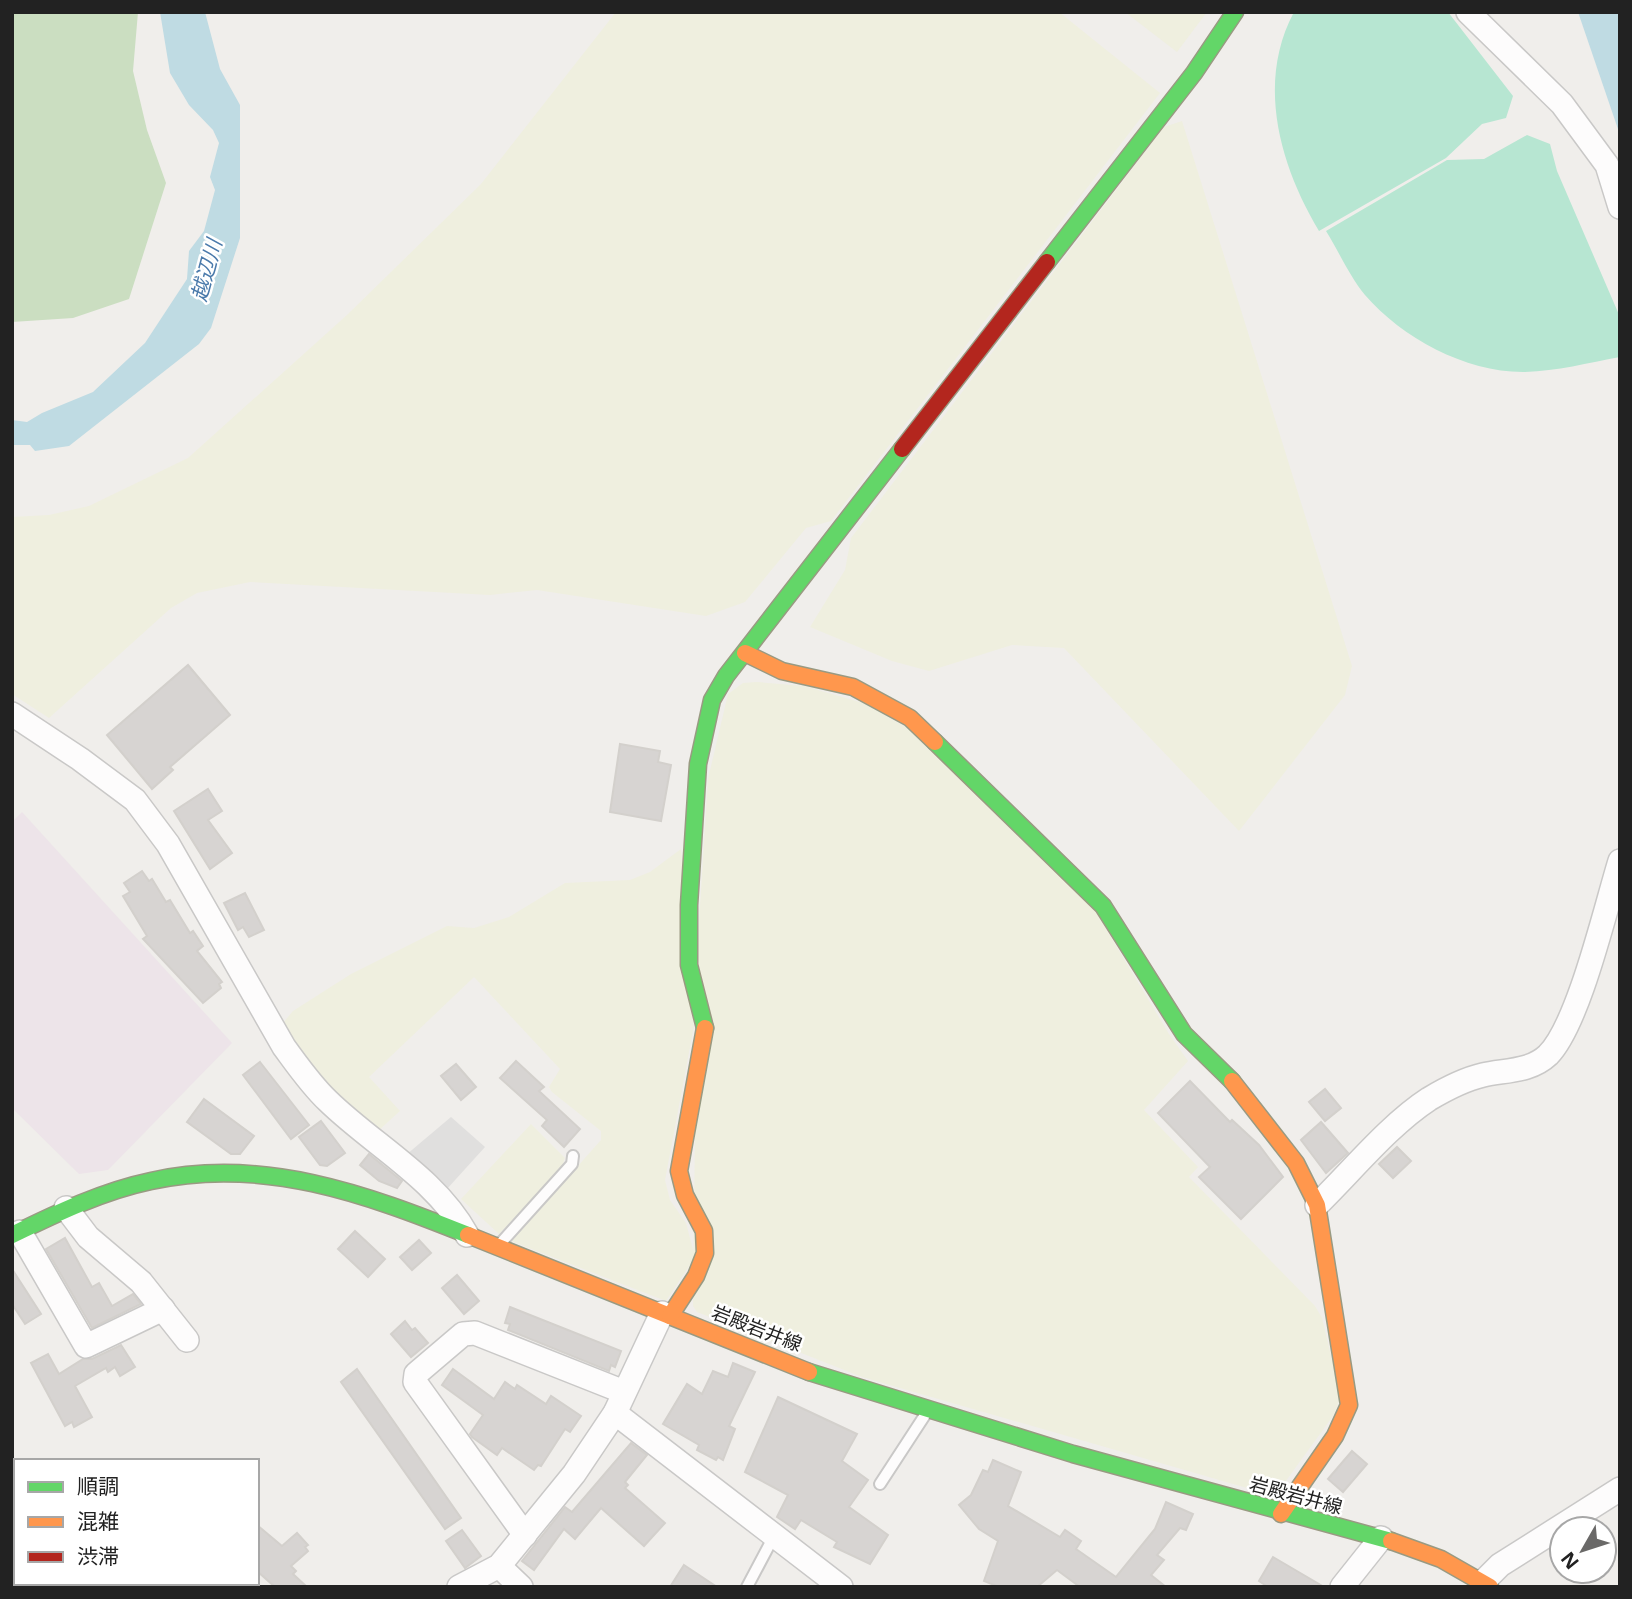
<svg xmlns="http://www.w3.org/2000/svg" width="1632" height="1599" viewBox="0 0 1632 1599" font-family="'Noto Sans','Noto Sans JP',sans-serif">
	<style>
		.industrial { fill: #ede4e9 }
		.farmland { fill: #efefdf }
		.forest { fill: #cbdec1 }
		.pitch { fill: #b7e6d2 }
		.parking { fill: #e0dfde }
		.water { fill: #bfdbe3 }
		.building { fill: #d7d4d2; stroke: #d3d0cc; stroke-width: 2 }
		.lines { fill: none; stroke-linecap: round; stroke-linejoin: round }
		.lane-casing { stroke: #c9c8c7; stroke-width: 14 }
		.street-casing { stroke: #c9c8c7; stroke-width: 26 }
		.fast-casing { stroke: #999a82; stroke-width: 19 }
		.slow-casing { stroke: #999a82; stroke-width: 19 }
		.jam-casing { stroke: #999a82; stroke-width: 19 }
		.lane { stroke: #fdfcfc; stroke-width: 10 }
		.street { stroke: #fdfcfc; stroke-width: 23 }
		.fast { stroke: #63d668; stroke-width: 16 }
		.slow { stroke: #ff974d; stroke-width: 16 }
		.jam { stroke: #b3261e; stroke-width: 16 }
		.labels { text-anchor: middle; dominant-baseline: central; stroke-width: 5; stroke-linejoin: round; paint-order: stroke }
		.street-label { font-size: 19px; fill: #222; stroke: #fff }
		.water-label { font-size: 21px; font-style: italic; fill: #4a7aab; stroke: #fff }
	</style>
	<rect width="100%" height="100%" fill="#f0eeeb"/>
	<polygon class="industrial" points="22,812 232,1043 108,1170 79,1174 12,1108 12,822"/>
	<g class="farmland">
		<polygon points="616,12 1059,12 1160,93 831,521 806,528 745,602 706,616 537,590 490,595 250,582 197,593 171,608 49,718 12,694 12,517 49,515 89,506 188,458 347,315 481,184"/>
		<polygon points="1125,12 1207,12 1177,52"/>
		<polygon points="1182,121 1352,666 1345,695 1239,831 1064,648 1012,645 929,671 892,661 810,627 845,570 851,538 1164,127"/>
		<polygon points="757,682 804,686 863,703 909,729 1091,904 1169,1034 1188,1061 1144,1110 1198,1167 1189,1177 1315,1306 1322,1318 1341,1397 1333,1416 1275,1496 862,1377 697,1312 693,1306 697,954 708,779 728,694 743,683"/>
		<polygon points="681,849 694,1026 665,1180 670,1200 686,1223 695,1257 666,1301 511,1241 601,1140 601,1131 552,1092 549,1087 560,1069 474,977 369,1077 400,1111 378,1131 335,1094 304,1058 282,1024 293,1011 351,974 447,926 474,928 509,917 565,883 630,880 650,872"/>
		<polygon points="531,1124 565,1158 561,1169 499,1234 461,1199"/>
	</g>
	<polygon class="forest" points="12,12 138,12 133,71 147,130 166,183 129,299 73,318 12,322"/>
	<g class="pitch">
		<path d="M1294,12H1448L1513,96L1506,118L1482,124L1446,158L1319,231C1280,166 1256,83 1294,12Z"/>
		<path d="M1527,135L1550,144L1557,171L1620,317V357C1588,363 1557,371 1525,372C1467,373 1402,338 1365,295C1350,277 1339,252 1326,231L1447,160L1484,159Z"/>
	</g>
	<polygon class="parking" points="451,1117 485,1147 446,1190 406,1155"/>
	<g class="water">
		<polygon points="160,12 205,12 220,69 240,105 240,238 211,328 199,344 69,446 35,451 30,445 12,445 12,420 27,422 42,413 93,392 145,343 187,279 189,251 204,231 215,190 210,177 219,143 213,130 189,105 170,73"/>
		<polygon points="1578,12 1620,12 1620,135"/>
	</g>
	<g class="building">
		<polygon points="188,665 230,715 170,767 173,770 152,789 107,735"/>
		<polygon points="620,744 660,751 658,762 671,765 661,821 610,812"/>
		<polygon points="208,789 222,811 208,820 232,853 210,869 174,811"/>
		<polygon points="142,871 149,881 152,879 166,902 170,900 190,933 193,931 203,946 197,951 222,982 219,984 221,988 203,1003 143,939 147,936 123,896 130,892 124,883"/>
		<polygon points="245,893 264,930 249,937 243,927 238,930 224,903"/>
		<polygon points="516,1061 544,1087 539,1091 580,1129 564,1147 542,1126 547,1120 500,1078"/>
		<polygon points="260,1062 309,1125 291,1139 243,1075"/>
		<polygon points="456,1064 476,1087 461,1100 441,1076"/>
		<polygon points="1190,1081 1230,1122 1232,1120 1259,1145 1283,1177 1241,1219 1199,1177 1210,1167 1158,1113"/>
		<polygon points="1325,1089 1341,1108 1325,1121 1309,1102"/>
		<polygon points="204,1099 254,1136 240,1154 231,1154 187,1122"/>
		<polygon points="321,1121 345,1153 327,1166 320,1165 299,1137"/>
		<polygon points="1321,1122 1348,1153 1326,1173 1301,1140"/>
		<polygon points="1397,1147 1411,1161 1393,1178 1379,1164"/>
		<polygon points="369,1154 402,1181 397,1188 379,1181 360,1165"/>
		<polygon points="355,1231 385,1259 368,1277 338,1249"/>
		<polygon points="65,1238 92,1287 99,1283 112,1306 133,1294 141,1304 92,1328 46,1249"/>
		<polygon points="419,1240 431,1253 412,1270 400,1257"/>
		<polygon points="12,1269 41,1314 25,1324 12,1304"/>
		<polygon points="457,1275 479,1301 464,1314 442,1288"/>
		<polygon points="510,1307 621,1351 615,1367 611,1365 609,1371 508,1330 510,1324 505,1323"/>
		<polygon points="405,1321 412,1330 415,1328 428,1343 411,1357 391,1334"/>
		<polygon points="121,1345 135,1367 120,1376 115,1367 108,1372 106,1368 75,1386 92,1417 74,1427 72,1422 65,1426 31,1363 48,1354 59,1374 83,1359 92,1359"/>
		<polygon points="733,1363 755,1372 729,1426 735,1429 723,1460 718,1457 716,1460 697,1450 699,1445 663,1424 687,1384 702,1394 713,1371 728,1377"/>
		<polygon points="357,1369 461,1518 445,1529 341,1382"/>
		<polygon points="453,1369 494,1399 505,1382 515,1389 517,1385 546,1404 551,1396 581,1416 570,1432 565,1429 541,1466 538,1465 534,1470 502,1448 497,1455 472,1437 470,1434 483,1415 442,1385"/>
		<polygon points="778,1397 857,1434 842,1461 868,1480 849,1507 888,1535 870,1564 834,1547 837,1542 801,1520 795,1529 777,1517 788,1495 745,1472"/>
		<polygon points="631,1443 647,1455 625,1482 628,1485 625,1488 665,1523 644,1546 601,1508 575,1539 564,1529 534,1570 522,1561 565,1507 572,1512"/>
		<polygon points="1352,1451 1367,1464 1343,1492 1328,1479"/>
		<polygon points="993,1460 1021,1472 1008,1506 1060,1537 1065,1530 1081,1541 1076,1549 1116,1577 1155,1529 1166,1502 1193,1514 1186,1530 1180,1528 1157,1555 1164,1560 1151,1575 1166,1587 1080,1587 1057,1570 1037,1587 999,1587 984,1581 998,1541 979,1529 959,1505 971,1495 983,1470 988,1472"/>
		<polygon points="257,1525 282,1546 297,1533 308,1545 305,1547 308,1551 291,1566 296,1571 293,1574 307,1587 275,1587 257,1571"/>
		<polygon points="462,1530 481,1556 465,1568 446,1541"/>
		<polygon points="1273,1557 1324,1587 1268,1587 1259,1581"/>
		<polygon points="684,1565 717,1587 670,1587"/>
	</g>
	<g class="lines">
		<g class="lane-casing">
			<g id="lane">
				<polyline points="499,1245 572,1164 573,1156"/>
				<polyline points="880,1484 925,1415"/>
				<polyline points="747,1587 774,1536"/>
			</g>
		</g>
		<g class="street-casing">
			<g id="street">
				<polyline points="1468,12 1562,104 1607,165 1620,207"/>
				<path d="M12,714L80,759L135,800L168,844L284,1047C298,1066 311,1085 328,1101C373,1145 436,1178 467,1235"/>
				<path d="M1317,1205C1351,1172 1389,1125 1429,1099C1444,1090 1466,1079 1483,1075C1505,1070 1530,1072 1548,1055C1579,1024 1606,906 1620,861"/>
				<polyline points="66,1208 88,1237 141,1282 187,1340"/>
				<polyline points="20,1232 86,1346 163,1309"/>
				<polyline points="615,1413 841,1587"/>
				<polyline points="525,1535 415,1382 416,1374 463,1334 475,1333 624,1392"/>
				<polyline points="499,1566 521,1587"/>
				<polyline points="1483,1582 1500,1565 1620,1489"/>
				<polyline points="459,1587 499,1566 574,1474 615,1413 662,1313"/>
				<polyline points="1342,1587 1381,1538"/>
			</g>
		</g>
		<g class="fast-casing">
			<g id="fast">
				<polyline points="1047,262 1194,73 1235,12"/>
				<polyline points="935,742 1103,906 1184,1034 1232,1081"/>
				<polyline points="705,1028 689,965 689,905 698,764 712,700 726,676 902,449"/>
				<path d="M12,1235C57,1213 103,1191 151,1181C262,1156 366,1194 468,1235"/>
				<polyline points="809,1372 1073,1454 1391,1541"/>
			</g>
		</g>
		<g class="slow-casing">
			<g id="slow">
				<polyline points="745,653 782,671 853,687 910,718 935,742"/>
				<polyline points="1232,1081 1296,1163 1317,1205 1349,1405 1335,1436 1281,1514"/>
				<polyline points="468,1235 809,1372"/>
				<polyline points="670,1316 696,1276 705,1253 704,1231 685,1195 679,1171 705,1028"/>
				<polyline points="1391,1541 1441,1559 1490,1587"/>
			</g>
		</g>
		<g class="jam-casing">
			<polyline id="jam" points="902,449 1047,262"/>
		</g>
		<use href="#lane" class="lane"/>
		<use href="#street" class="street"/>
		<use href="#fast" class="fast"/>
		<use href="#slow" class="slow"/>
		<use href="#jam" class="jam"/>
	</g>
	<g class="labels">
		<g class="street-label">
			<text transform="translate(757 1328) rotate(21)">岩殿岩井線</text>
			<text transform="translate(1296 1495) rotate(15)">岩殿岩井線</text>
		</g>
		<g class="water-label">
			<text transform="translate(206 270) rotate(-75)">越辺川</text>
		</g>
	</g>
	<rect width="1632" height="1599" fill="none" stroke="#222222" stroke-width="28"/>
	<rect x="14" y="1459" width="245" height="126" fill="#ffffff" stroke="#a7a7a7" stroke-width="2"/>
	<rect x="28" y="1482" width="35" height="10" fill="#63d668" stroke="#a7a7a7" stroke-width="2"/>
	<text x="77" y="1494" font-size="21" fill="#222222">順調</text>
	<rect x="28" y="1517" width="35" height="10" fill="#ff974d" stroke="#a7a7a7" stroke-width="2"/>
	<text x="77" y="1529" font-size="21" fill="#222222">混雑</text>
	<rect x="28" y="1552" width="35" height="10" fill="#b3261e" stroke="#a7a7a7" stroke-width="2"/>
	<text x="77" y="1564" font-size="21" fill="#222222">渋滞</text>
	<g transform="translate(1583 1550) rotate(231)"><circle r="33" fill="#ffffff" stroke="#a7a7a7" stroke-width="2"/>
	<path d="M0-5L12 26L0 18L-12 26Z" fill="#6a6968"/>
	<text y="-10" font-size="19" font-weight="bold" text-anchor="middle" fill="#222222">N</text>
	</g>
</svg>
